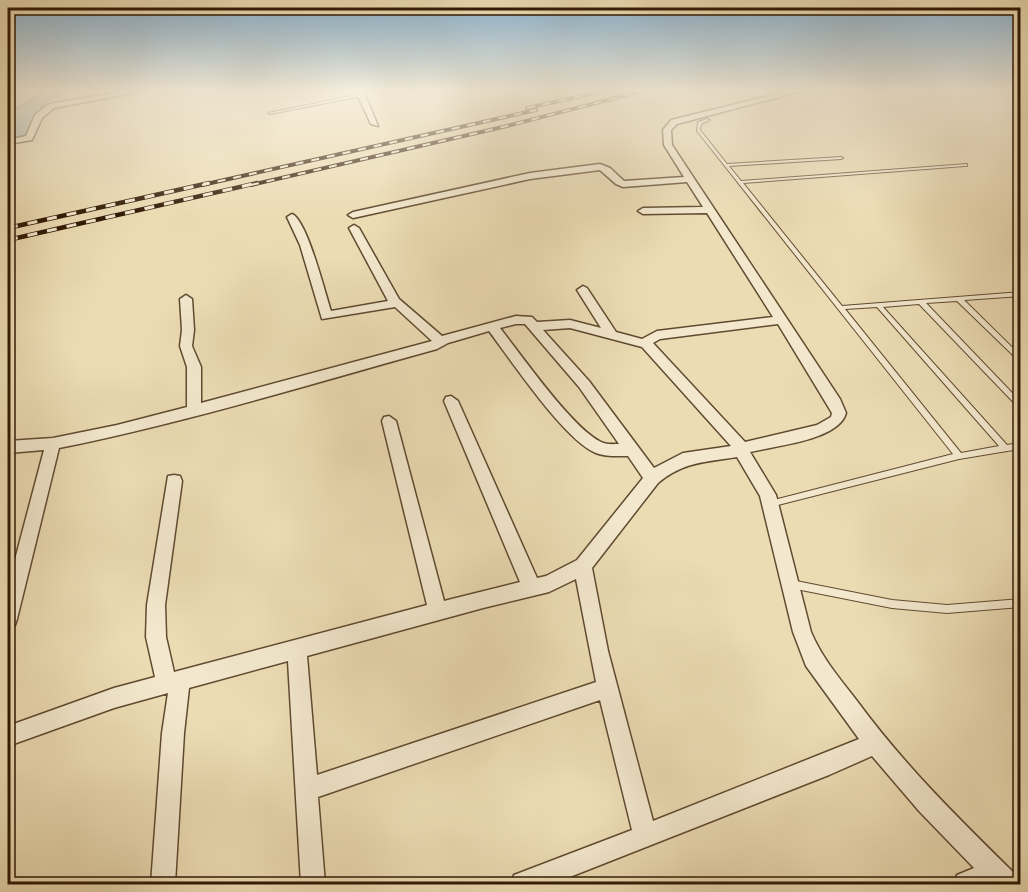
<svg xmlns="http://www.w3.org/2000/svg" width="1028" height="892" viewBox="0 0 1028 892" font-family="Vollkorn,serif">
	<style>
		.water { fill: #9fb8b9; stroke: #737871; stroke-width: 1.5 }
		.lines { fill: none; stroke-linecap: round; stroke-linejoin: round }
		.lane-casing { stroke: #604a30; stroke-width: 2 }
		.street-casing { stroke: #604a30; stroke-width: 3 }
		.lane { fill: #f3e8ce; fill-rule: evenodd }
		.street { fill: #f3e8ce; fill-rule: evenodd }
		.rail-far1-casing { stroke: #311904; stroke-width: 4 }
		.rail-casing { stroke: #311904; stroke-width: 4.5 }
		.rail-far1 { stroke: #f3e8ce; stroke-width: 2; stroke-dasharray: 8; stroke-linecap: butt }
		.rail { stroke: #f3e8ce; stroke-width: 3; stroke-dasharray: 10; stroke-linecap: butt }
	</style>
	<rect width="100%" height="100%" fill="#ecdcb4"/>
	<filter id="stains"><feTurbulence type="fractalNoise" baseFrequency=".00333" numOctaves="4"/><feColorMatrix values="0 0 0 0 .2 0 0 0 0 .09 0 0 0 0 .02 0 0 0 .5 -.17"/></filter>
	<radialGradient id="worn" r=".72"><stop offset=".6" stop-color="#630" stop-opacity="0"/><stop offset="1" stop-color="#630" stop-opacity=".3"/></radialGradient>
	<path class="water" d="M49,90H59L63,93L45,102L26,137L8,140V112C23,106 34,96 49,90Z"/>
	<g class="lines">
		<g class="lane-casing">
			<g id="lane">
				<polygon points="361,94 362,96 270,114 268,113"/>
				<path d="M707,119L710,120L701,124L700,130L727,164L841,157L843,158L841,159L729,166L741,181L967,164V166H965L743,183L842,306L1020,292V296L964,300L1020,355V360H1018L957,301L926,303L1020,401V408L1018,407L919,304L883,307L1007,445L1020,443V449L959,459L770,507L767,506L766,504L767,502L770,501L953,454L697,131L698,122ZM877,307L999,446L961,453L845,309Z"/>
				<polygon points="791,580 892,600 947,605 1020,599 1020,607 947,613 892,608 791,588 788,587 787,584 788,581"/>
			</g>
		</g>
		<g class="street-casing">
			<g id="street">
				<polygon points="132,90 144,91 54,108 42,118 32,140 8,144 8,140 26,136 35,115 49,104"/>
				<polygon points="355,90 363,90 378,126 371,124"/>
				<path d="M793,90H806L677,124L671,130L672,145L840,399L846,413C839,440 775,446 750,452L776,495L811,632C822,658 840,679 857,701C904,765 960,820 1016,875L1019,884H954L957,875L974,868L919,811L872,756L829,775L552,884H511L514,875L632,830L600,700L318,797L325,884H301L288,661L189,688L184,733L175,884H151L162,733L168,693L114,708L8,746V726L114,688L155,677L146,637L147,605L168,476L174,475L180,476L182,481L165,605L166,637L174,672L427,605L382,421L384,417L389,416L396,421L444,601L520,582L444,401L446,397L451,396L458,401L537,578L546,576L577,560L643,478L628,456C617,456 606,457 596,453C565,441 511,360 489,331L448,343L437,349C311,384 187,422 59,448L17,619L15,625L8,628V586L44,450L8,453V441L53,438L117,425L187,407V367L180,346L182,330L180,299L186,295L192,299L194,330L192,346L201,367V403L432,341L395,307L322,319L300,245L287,217L292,214C307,220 325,293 331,311L388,301L349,228L354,225L359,228L399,299L442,336L516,316L532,317L537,322L570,320L601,328L577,290L583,286L587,288L616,332L642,339L657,331L773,317L707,213L643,214L638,211L643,208L703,207L687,182L623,187L616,184L600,170L530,179L353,218L348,215L353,212L530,173L600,164L610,168L624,181L684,177L664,145L663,130L671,120ZM516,324H525L579,387L619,444C613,444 607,445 601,442C572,428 522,356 500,328ZM778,324L832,413L831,417L817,425L745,442L653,343L660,339ZM570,328L642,347L731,446L683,453L654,468L589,381L543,330ZM737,457L760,496L793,632L806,666L859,739L653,821L608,651L592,568L658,483C683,462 705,462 737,457ZM576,579L596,682L317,775L307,656L483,608L549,592Z"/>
			</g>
		</g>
		<use href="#lane" class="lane"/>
		<use href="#street" class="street"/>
		<g class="rail-far1-casing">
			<g id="rail-far1">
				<polyline points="527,108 609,90"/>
				<polyline points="202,185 536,110"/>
				<polyline points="251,185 507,126 646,90"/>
			</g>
		</g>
		<g class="rail-casing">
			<g id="rail">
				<polyline points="8,228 209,183"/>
				<polyline points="8,240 257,183"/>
			</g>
		</g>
		<use href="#rail-far1" class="rail-far1"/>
		<use href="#rail" class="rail"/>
	</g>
	<linearGradient id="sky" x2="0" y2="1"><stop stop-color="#8bb6d5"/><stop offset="0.42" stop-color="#f6efdd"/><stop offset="1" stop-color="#f6efdd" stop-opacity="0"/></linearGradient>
	<rect width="1028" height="215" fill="url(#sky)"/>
	<rect width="1028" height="892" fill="none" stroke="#ecdcb4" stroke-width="30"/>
	<rect x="9" y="9" width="1010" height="874" fill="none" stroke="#311904" stroke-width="3"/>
	<rect x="15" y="15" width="998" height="862" fill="none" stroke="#311904" stroke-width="1.5"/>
	<rect width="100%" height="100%" filter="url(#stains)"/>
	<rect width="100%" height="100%" fill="url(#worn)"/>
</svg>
